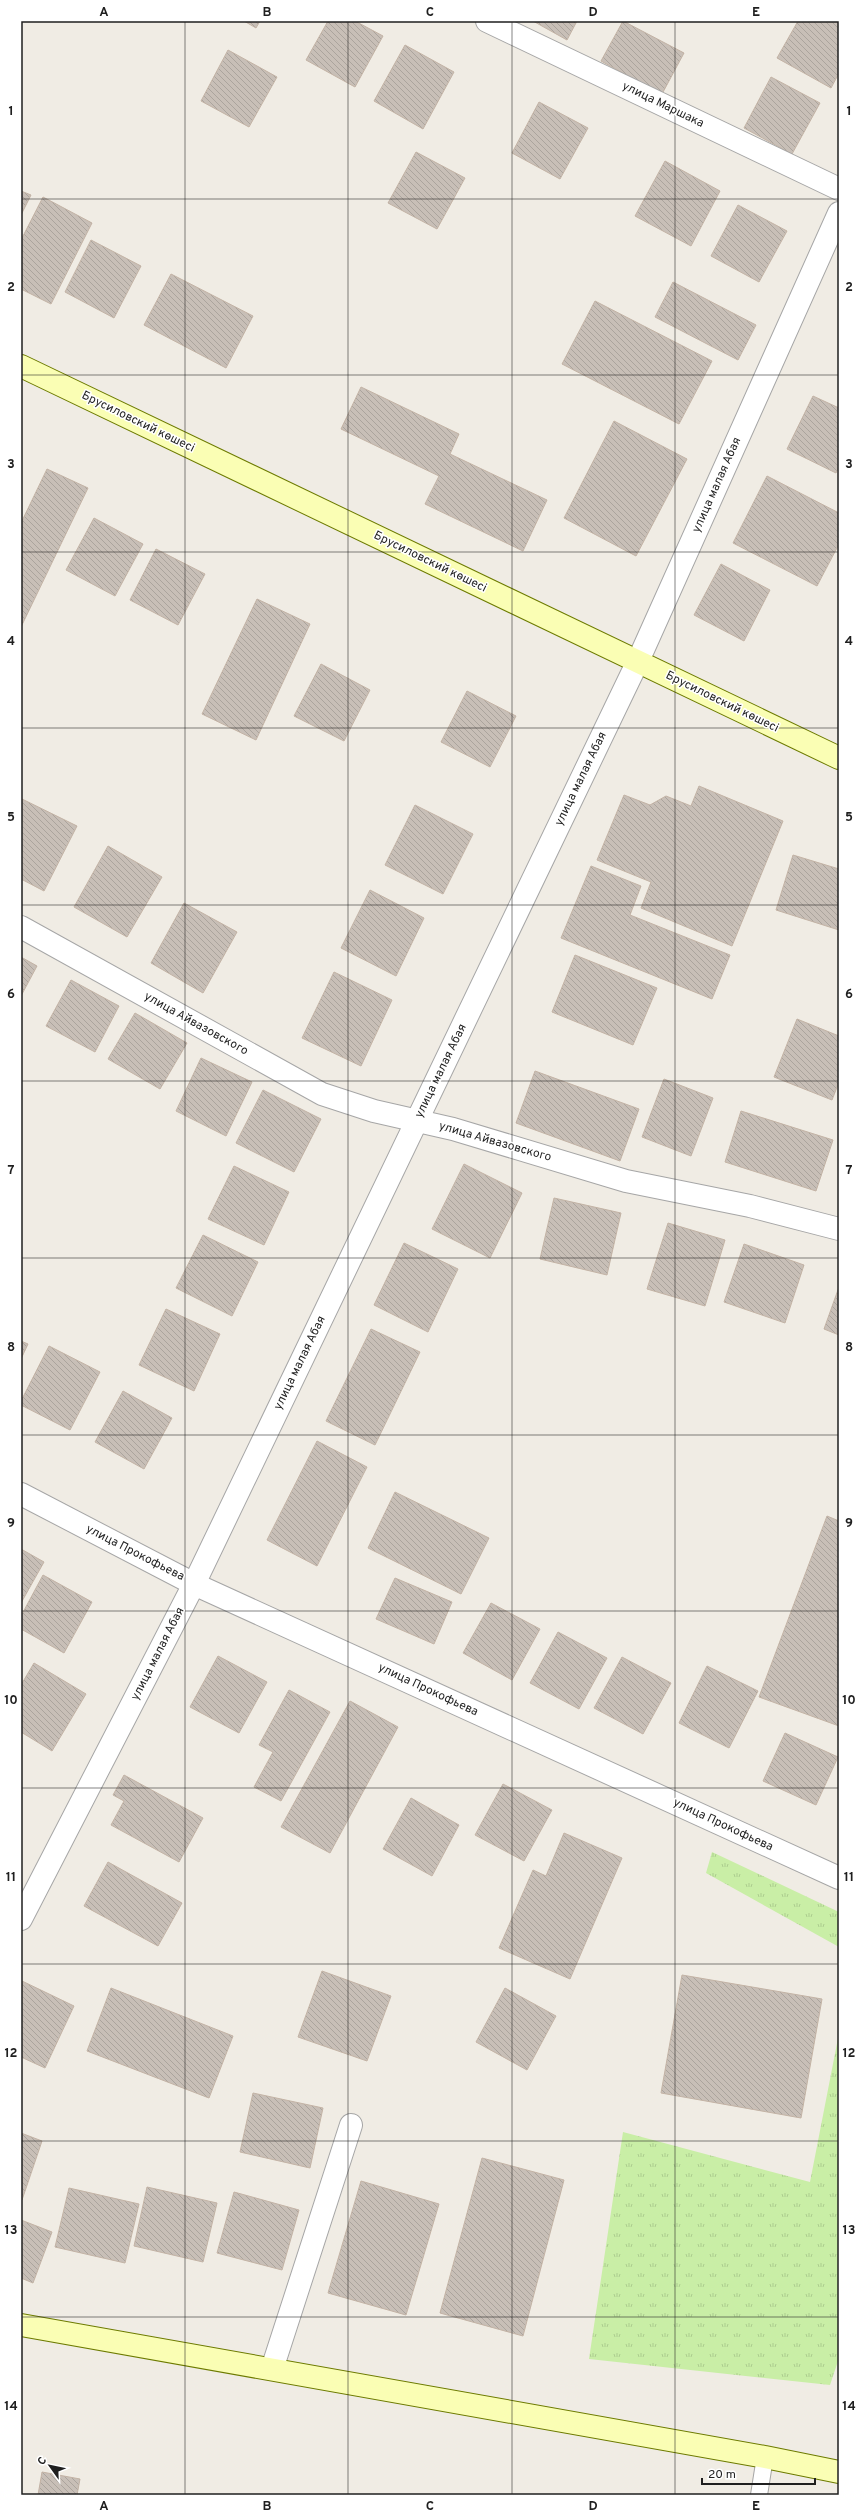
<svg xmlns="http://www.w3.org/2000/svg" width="860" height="2516" viewBox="0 0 860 2516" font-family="Overpass,sans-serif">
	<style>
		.grass { fill: url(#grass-tufts) }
		.building { fill: url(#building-back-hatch); stroke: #c3b3a5 }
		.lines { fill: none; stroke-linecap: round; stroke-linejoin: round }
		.lane-casing { stroke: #a6a6a6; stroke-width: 18 }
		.street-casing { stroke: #a6a6a6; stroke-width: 24 }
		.secondary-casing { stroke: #6d7b00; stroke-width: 24 }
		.lane { stroke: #fff; stroke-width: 16 }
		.street { stroke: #fff; stroke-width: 22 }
		.secondary { stroke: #fafeb4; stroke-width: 22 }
		.grid { fill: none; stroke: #1f1f1f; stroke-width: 1; stroke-opacity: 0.55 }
		.labels { text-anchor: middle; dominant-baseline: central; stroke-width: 3; stroke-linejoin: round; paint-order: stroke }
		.street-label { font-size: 12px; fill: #1f1f1f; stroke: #fff }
		.neatline { fill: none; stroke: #1f1f1f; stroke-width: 1.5 }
		.grid-label { font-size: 13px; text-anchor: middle; font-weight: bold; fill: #1f1f1f }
	</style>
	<defs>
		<pattern id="grass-tufts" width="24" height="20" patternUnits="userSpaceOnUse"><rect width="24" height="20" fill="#c9eea6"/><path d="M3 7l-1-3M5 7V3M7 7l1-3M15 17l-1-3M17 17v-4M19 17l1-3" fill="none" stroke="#accc8e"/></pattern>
		<pattern id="building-back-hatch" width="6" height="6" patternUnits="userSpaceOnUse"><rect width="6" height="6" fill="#c8bfb7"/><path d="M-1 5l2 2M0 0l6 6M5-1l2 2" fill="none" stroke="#aba49d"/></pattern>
	</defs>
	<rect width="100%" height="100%" fill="#f0ece4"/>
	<g class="grass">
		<polygon points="712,1852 839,1912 839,1947 706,1873"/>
		<polygon points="839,2033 839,2358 830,2385 589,2359 623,2132 810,2182"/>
	</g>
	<g class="building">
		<polygon points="244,21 260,21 256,28"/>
		<polygon points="328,21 355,21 383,36 355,87 306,60"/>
		<polygon points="533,21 577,21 567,40"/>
		<polygon points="623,21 684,53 662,94 601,61"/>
		<polygon points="798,21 839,22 839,73 831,88 777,58"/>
		<polygon points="405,45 454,72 423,129 374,101"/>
		<polygon points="228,50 277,77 249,127 201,101"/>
		<polygon points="771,77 820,103 792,154 744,128"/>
		<polygon points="539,102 588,128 560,179 512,153"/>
		<polygon points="416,152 465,178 437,229 388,203"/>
		<polygon points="665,161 720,191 691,246 635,216"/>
		<polygon points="21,191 31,195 21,215"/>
		<polygon points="43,197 92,223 51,304 21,289 21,240"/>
		<polygon points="738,205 787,231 759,282 711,256"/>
		<polygon points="91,240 141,266 114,318 65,292"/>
		<polygon points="171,274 253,316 226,368 144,325"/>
		<polygon points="673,282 756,325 738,360 655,317"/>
		<polygon points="595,301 712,361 679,424 562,364"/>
		<polygon points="361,387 459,434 450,454 547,500 523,551 425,504 439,476 341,429"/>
		<polygon points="813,396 839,408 839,466 836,473 787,449"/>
		<polygon points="614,421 687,459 636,556 564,518"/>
		<polygon points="47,469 88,488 21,627 21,523"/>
		<polygon points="767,476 839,513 839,544 817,586 733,543"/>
		<polygon points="94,518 143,544 115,596 66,570"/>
		<polygon points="156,549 205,574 178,625 130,600"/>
		<polygon points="721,564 770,590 744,641 694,615"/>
		<polygon points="257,599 310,624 256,740 202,714"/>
		<polygon points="321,664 370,690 344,741 294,716"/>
		<polygon points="467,691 516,716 490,767 441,742"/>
		<polygon points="699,786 783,821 732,946 641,908 651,882 597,860 624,795 650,805 666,796 691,806"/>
		<polygon points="22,799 77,826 44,891 21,879"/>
		<polygon points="415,805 473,834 443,894 385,865"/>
		<polygon points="108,846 162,877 127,937 74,907"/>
		<polygon points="793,855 839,869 839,930 776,910"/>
		<polygon points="591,866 641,886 630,915 730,955 712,999 561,938"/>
		<polygon points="370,890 424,918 396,976 341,948"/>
		<polygon points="184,903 237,932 203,993 151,963"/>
		<polygon points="575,955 657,988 633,1045 552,1012"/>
		<polygon points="21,957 37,966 21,996"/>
		<polygon points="334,972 392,1000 361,1066 302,1038"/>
		<polygon points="71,980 119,1006 95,1052 46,1026"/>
		<polygon points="135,1013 187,1043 160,1089 108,1059"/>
		<polygon points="797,1019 839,1036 839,1082 832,1100 774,1077"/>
		<polygon points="201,1058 252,1082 226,1136 176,1111"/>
		<polygon points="535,1071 639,1109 620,1161 516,1123"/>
		<polygon points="664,1079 713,1098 691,1156 642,1137"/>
		<polygon points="263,1090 321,1119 294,1172 236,1143"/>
		<polygon points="741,1111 833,1140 816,1191 725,1162"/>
		<polygon points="464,1164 522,1193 490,1258 432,1229"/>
		<polygon points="234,1166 289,1192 264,1245 208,1219"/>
		<polygon points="554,1198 621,1213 607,1275 540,1259"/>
		<polygon points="668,1223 725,1240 705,1306 647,1289"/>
		<polygon points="203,1235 258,1262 232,1316 176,1288"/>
		<polygon points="404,1243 458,1269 428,1332 374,1305"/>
		<polygon points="744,1244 804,1265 785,1323 724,1302"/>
		<polygon points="839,1287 839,1335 824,1329"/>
		<polygon points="166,1309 220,1334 194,1391 139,1365"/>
		<polygon points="371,1329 420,1352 375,1445 326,1421"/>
		<polygon points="21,1341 28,1344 21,1359"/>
		<polygon points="49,1346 100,1372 70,1430 21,1405 21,1401"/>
		<polygon points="123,1391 172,1418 144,1469 95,1442"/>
		<polygon points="317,1441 367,1467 317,1566 267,1540"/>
		<polygon points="395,1492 489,1538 461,1594 368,1548"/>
		<polygon points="827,1516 839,1521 839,1726 759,1697"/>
		<polygon points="21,1549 44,1562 21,1603"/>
		<polygon points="43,1575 92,1602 64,1653 21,1629 21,1616"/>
		<polygon points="395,1578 452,1602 434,1644 376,1619"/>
		<polygon points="491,1603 540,1629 512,1680 463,1653"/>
		<polygon points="558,1632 607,1658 579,1709 530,1683"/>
		<polygon points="218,1656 267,1682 239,1733 190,1707"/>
		<polygon points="622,1657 671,1683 643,1734 594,1708"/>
		<polygon points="34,1663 86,1694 52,1751 21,1732 21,1685"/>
		<polygon points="707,1666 758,1691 729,1748 679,1723"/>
		<polygon points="289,1690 330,1712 281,1801 254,1787 273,1752 259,1745"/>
		<polygon points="350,1701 398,1727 330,1853 281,1827"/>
		<polygon points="785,1733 838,1757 816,1805 763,1781"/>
		<polygon points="124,1775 203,1818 179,1862 111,1825 124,1801 113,1795"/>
		<polygon points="503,1784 552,1810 524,1861 475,1835"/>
		<polygon points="411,1798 459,1825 432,1876 383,1849"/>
		<polygon points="564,1833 622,1858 570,1979 499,1948 533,1870 546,1876"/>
		<polygon points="108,1862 182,1903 158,1946 84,1906"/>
		<polygon points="322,1971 391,1996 367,2061 298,2037"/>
		<polygon points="682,1975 822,1999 801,2118 661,2093"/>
		<polygon points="22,1981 74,2006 45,2068 21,2057"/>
		<polygon points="111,1988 233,2036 209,2098 87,2051"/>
		<polygon points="505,1988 556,2016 527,2070 476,2042"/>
		<polygon points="253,2093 323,2108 310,2168 240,2152"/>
		<polygon points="21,2133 42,2141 22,2200 21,2200"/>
		<polygon points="482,2158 564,2180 523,2336 440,2313"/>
		<polygon points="361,2181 439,2204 406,2315 328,2293"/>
		<polygon points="147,2187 217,2203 203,2262 134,2246"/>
		<polygon points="69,2188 139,2204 125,2263 55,2247"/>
		<polygon points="234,2192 299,2210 282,2270 217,2253"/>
		<polygon points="21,2220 52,2232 33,2283 21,2278"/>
		<polygon points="42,2472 80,2479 77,2495 38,2495"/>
	</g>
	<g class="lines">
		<g class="lane-casing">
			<polyline id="lane" points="759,2495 765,2457"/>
		</g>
		<g class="street-casing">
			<g id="street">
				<polyline points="487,21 839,189"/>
				<polyline points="21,927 322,1094 374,1111 453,1129 626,1181 750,1206 839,1229"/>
				<polyline points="21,1494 194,1584 839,1878"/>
				<polyline points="21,1919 194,1584 638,661 839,213"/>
				<polyline points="272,2369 351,2125"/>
			</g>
		</g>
		<g class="secondary-casing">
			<g id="secondary">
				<polyline points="21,366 839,758"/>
				<polyline points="21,2325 765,2457 839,2472"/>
			</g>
		</g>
		<use href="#lane" class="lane"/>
		<use href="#street" class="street"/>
		<use href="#secondary" class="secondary"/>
	</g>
	<path class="grid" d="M185,21V2495M348,21V2495M512,21V2495M675,21V2495M21,199H839M21,375H839M21,552H839M21,728H839M21,905H839M21,1081H839M21,1258H839M21,1435H839M21,1611H839M21,1788H839M21,1964H839M21,2141H839M21,2317H839"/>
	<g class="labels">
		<g class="street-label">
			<text transform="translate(663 105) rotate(26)">улица Маршака</text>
			<text transform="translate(138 422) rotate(26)">Брусиловский көшесі</text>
			<text transform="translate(717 485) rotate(-66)">улица малая Абая</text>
			<text transform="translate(430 562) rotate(26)">Брусиловский көшесі</text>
			<text transform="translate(722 702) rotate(26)">Брусиловский көшесі</text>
			<text transform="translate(581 779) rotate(-64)">улица малая Абая</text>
			<text transform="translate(196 1024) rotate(29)">улица Айвазовского</text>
			<text transform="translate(441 1071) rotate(-64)">улица малая Абая</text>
			<text transform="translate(495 1142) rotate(16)">улица Айвазовского</text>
			<text transform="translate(300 1363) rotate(-64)">улица малая Абая</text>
			<text transform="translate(135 1553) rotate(27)">улица Прокофьева</text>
			<text transform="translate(158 1654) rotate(-63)">улица малая Абая</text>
			<text transform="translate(428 1690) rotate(25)">улица Прокофьева</text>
			<text transform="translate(723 1825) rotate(25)">улица Прокофьева</text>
		</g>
	</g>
	<rect width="860" height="2516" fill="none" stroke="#ffffff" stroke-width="44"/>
	<g transform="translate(50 2466) rotate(303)" stroke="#ffffff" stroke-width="3" paint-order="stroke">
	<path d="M0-3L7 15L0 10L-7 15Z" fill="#1f1f1f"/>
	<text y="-6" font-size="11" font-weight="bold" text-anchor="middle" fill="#1f1f1f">С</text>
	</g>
	<path d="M702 2478v6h113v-6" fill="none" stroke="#1f1f1f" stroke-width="2"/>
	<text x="708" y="2478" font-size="12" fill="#1f1f1f" stroke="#ffffff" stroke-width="3" paint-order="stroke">20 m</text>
	<rect x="22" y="22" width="816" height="2472" class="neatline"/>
	<g class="grid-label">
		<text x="104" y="16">A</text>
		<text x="267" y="16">B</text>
		<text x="430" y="16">C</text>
		<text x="593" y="16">D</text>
		<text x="756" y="16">E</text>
		<text x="11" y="115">1</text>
		<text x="849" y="115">1</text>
		<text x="11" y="291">2</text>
		<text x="849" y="291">2</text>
		<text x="11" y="468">3</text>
		<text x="849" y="468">3</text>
		<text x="11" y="645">4</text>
		<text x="849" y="645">4</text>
		<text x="11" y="821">5</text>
		<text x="849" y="821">5</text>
		<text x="11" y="998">6</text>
		<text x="849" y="998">6</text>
		<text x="11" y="1174">7</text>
		<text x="849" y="1174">7</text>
		<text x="11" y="1351">8</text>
		<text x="849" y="1351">8</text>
		<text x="11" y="1527">9</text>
		<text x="849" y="1527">9</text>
		<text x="11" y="1704">10</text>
		<text x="849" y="1704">10</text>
		<text x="11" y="1881">11</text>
		<text x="849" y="1881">11</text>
		<text x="11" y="2057">12</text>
		<text x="849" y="2057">12</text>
		<text x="11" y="2234">13</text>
		<text x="849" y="2234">13</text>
		<text x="11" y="2410">14</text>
		<text x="849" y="2410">14</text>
		<text x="104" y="2510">A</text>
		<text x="267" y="2510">B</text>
		<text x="430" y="2510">C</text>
		<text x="593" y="2510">D</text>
		<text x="756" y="2510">E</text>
	</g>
</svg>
